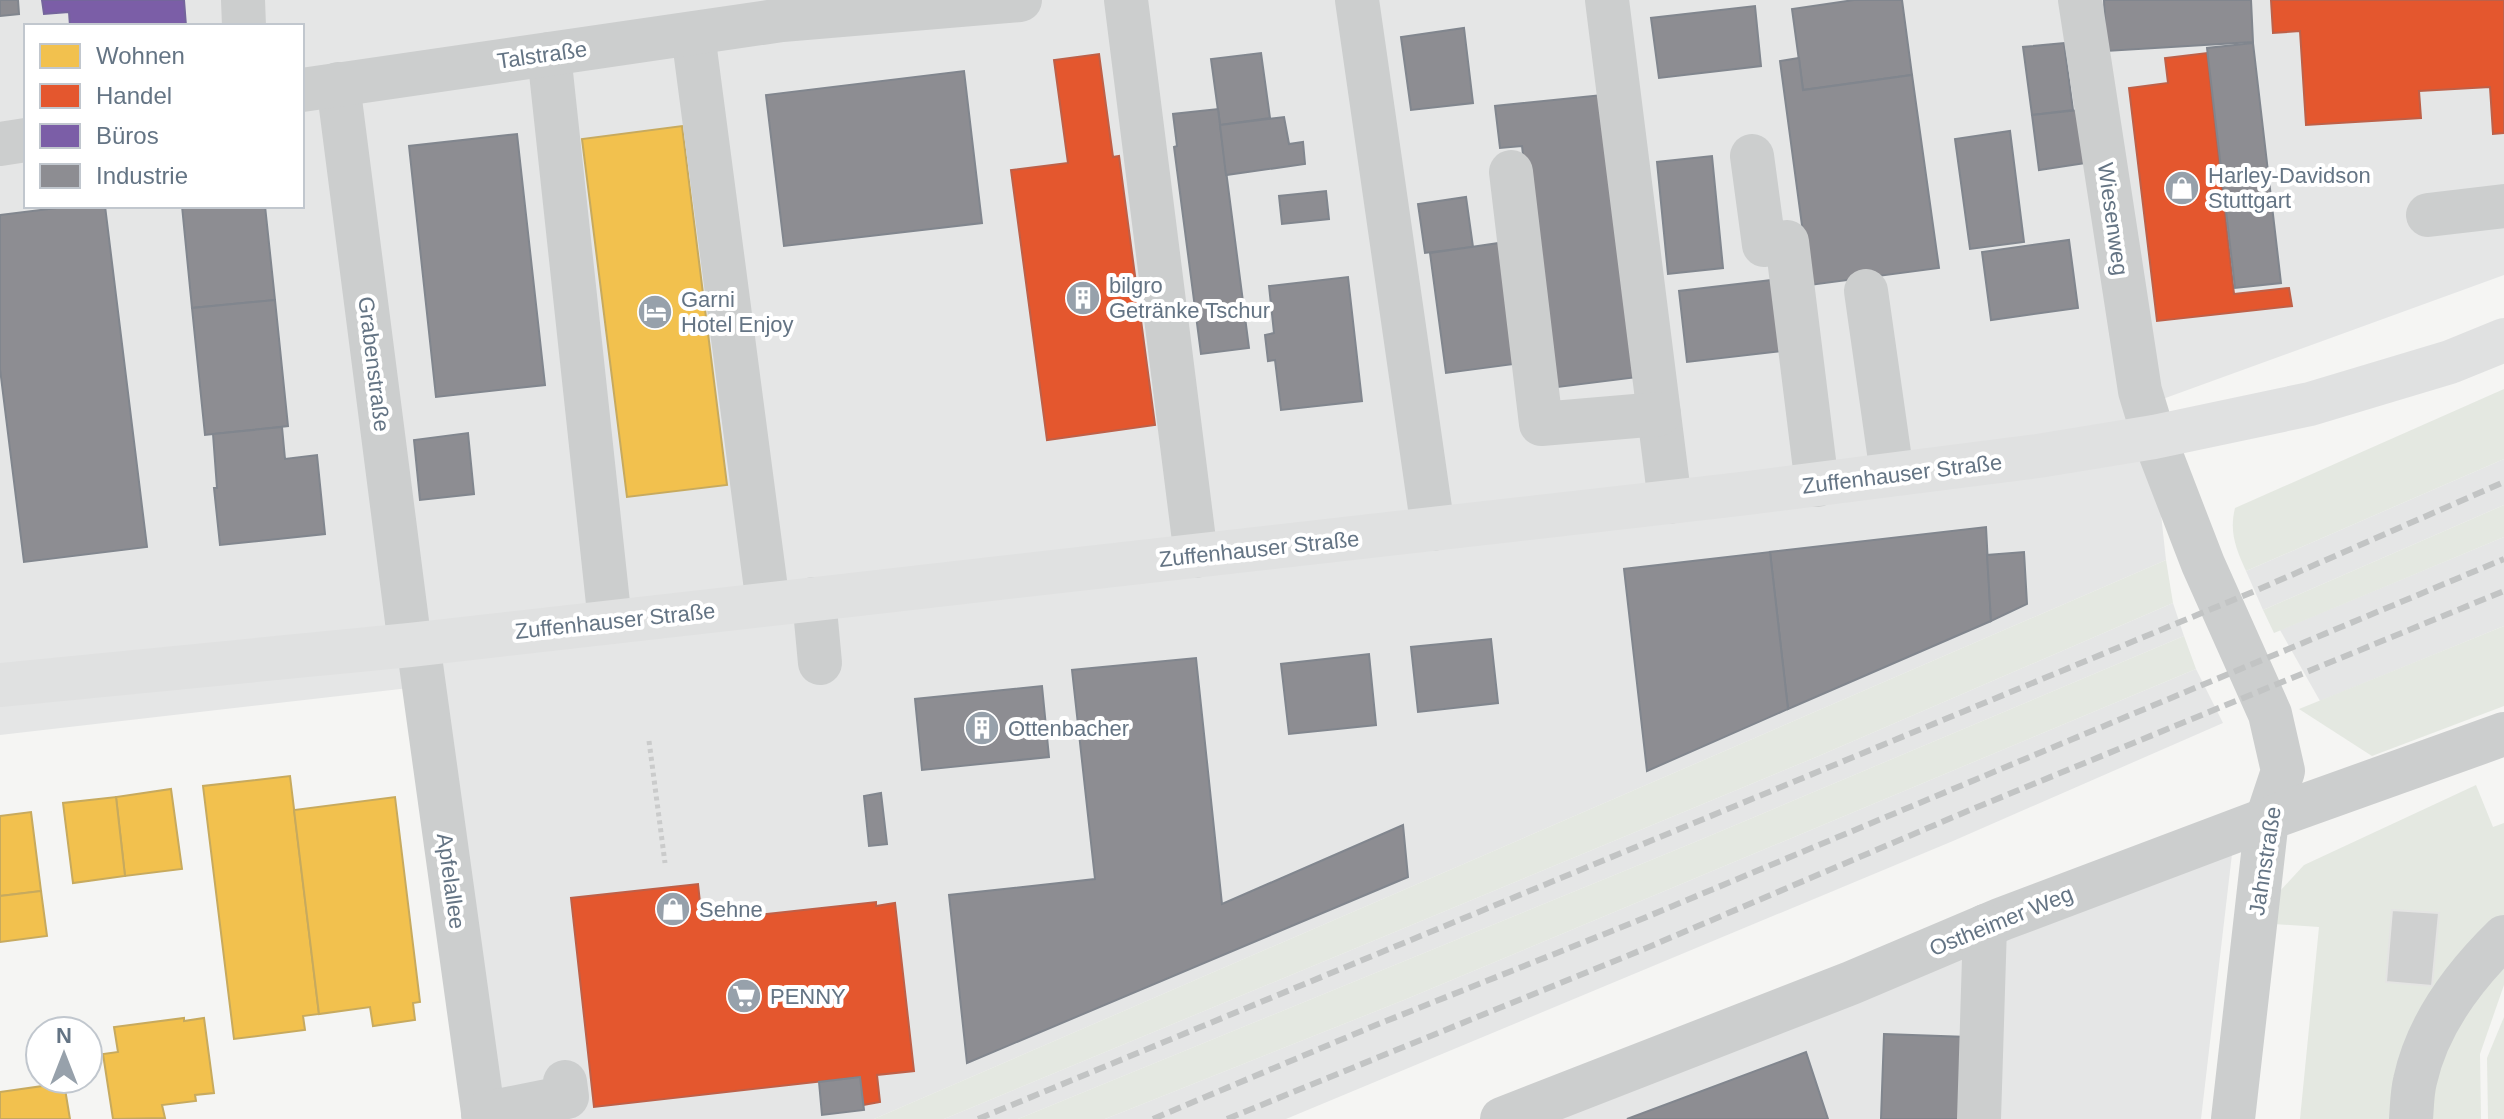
<svg xmlns="http://www.w3.org/2000/svg" width="2504" height="1119" viewBox="0 0 2504 1119" font-family="Arial,sans-serif">
	<style>
		.built { fill: #e5e6e6; fill-rule: evenodd }
		.green { fill: #e4e8e1 }
		.homes { fill: #f2c14e; stroke: #c7aa5e; stroke-width: 2 }
		.shops { fill: #e4572e; stroke: #be6048; stroke-width: 2 }
		.offices { fill: #7b5ea7; stroke: #74659c; stroke-width: 2 }
		.industry { fill: #8d8d92; stroke: #81868e; stroke-width: 2 }
		.building { fill: #cfd0d0; stroke: #e4e4e3; stroke-width: 2 }
		.lines { fill: none; stroke-linecap: round; stroke-linejoin: round }
		.path { stroke: #cacbcb; stroke-width: 5; stroke-dasharray: 4 4; stroke-linecap: butt }
		.minor { stroke: #cccece; stroke-width: 44 }
		.major { stroke: #e0e1e1; stroke-width: 44 }
		.rail { stroke: #c2c4c4; stroke-width: 6; stroke-dasharray: 12 6; stroke-linecap: butt }
		.labels { text-anchor: middle; dominant-baseline: central; stroke-width: 8; stroke-linejoin: round; paint-order: stroke }
		.street-label { font-size: 22px; fill: #647484; stroke: #fff }
		.poi-label { font-size: 22px; fill: #647484; stroke: #fff; text-anchor: start }
	</style>
	<rect width="100%" height="100%" fill="#f5f5f3"/>
	<g class="built">
		<path d="M0,0H2504V275L2149,404L2166,560L874,1119H504L444,684L0,735ZM26,26H302V206H26Z"/>
		<polygon points="2504,459 2504,505 2263,610 2246,571"/>
		<polygon points="2504,537 2504,626 2320,701 2280,630"/>
		<polygon points="2173,603 2184,636 1695,842 1018,1119 944,1119 1821,755"/>
		<polygon points="2196,669 2223,723 1953,841 1286,1119 1105,1119 1404,1000"/>
		<polygon points="2232,854 2201,1119 1537,1119"/>
	</g>
	<g class="green">
		<path d="M2504,389V459L2246,571C2236,549 2229,532 2235,508Z"/>
		<polygon points="2504,505 2504,537 2274,633 2263,610"/>
		<polygon points="2166,560 2173,603 1821,755 944,1119 874,1119"/>
		<polygon points="2504,626 2504,706 2372,756 2299,709"/>
		<polygon points="2184,636 2196,669 1404,1000 1105,1119 1018,1119 1695,842"/>
		<polygon points="2476,785 2493,827 2504,823 2504,985 2480,1054 2481,1119 2300,1119 2319,927 2274,924 2280,891 2304,865"/>
		<polygon points="2504,1017 2504,1119 2488,1119 2487,1058"/>
	</g>
	<g class="homes">
		<polygon points="682,126 727,485 627,497 582,139"/>
		<polygon points="290,776 319,1014 303,1016 305,1030 234,1039 203,786"/>
		<polygon points="171,789 182,869 125,876 116,797"/>
		<polygon points="116,797 125,876 73,883 63,803"/>
		<polygon points="395,797 420,1002 413,1003 415,1020 373,1026 370,1007 319,1014 294,810"/>
		<polygon points="31,812 41,891 0,896 0,816"/>
		<polygon points="41,891 47,936 0,942 0,896"/>
		<polygon points="184,1018 184,1021 204,1018 214,1093 195,1095 196,1101 162,1105 165,1118 113,1119 103,1054 118,1052 114,1027"/>
		<polygon points="64,1083 70,1119 0,1119 0,1092"/>
	</g>
	<g class="shops">
		<polygon points="2271,0 2504,0 2504,133 2493,134 2490,87 2419,91 2421,118 2306,125 2300,31 2273,33"/>
		<polygon points="2207,53 2234,294 2289,288 2292,306 2157,321 2129,88 2168,83 2165,58"/>
		<polygon points="1099,54 1113,157 1119,156 1155,425 1047,440 1011,170 1068,163 1054,60"/>
		<polygon points="698,884 702,921 876,902 876,906 895,903 914,1071 877,1075 880,1102 863,1105 860,1077 594,1107 571,898"/>
	</g>
	<polygon class="offices" points="42,0 184,0 186,26 70,26 69,12 44,14"/>
	<g class="industry">
		<polygon points="0,0 18,0 19,14 0,16"/>
		<polygon points="1854,0 1902,0 1912,75 1803,90 1792,9"/>
		<polygon points="2104,0 2251,0 2253,42 2106,51"/>
		<polygon points="1755,6 1761,66 1659,78 1651,18"/>
		<polygon points="1464,28 1473,103 1411,110 1401,37"/>
		<polygon points="2064,43 2073,110 2032,115 2023,47"/>
		<polygon points="2253,43 2281,283 2235,288 2207,48"/>
		<polygon points="1261,53 1270,118 1220,125 1211,59"/>
		<polygon points="1799,58 1803,90 1912,75 1939,268 1810,285 1780,61"/>
		<polygon points="964,71 982,223 784,246 766,95"/>
		<polygon points="1602,95 1638,377 1550,388 1522,146 1500,148 1495,106"/>
		<polygon points="1218,109 1249,348 1201,354 1174,147 1177,146 1173,114"/>
		<polygon points="2079,110 2086,163 2039,170 2032,115"/>
		<polygon points="1284,117 1289,144 1303,142 1305,164 1226,175 1220,125"/>
		<polygon points="2010,131 2024,242 1970,249 1955,139"/>
		<polygon points="517,134 545,385 436,397 409,146"/>
		<polygon points="1712,156 1723,268 1668,274 1657,162"/>
		<polygon points="1326,191 1329,219 1282,224 1279,196"/>
		<polygon points="1466,197 1473,247 1425,253 1418,204"/>
		<polygon points="73,206 105,206 147,547 24,562 0,369 0,215"/>
		<polygon points="182,206 265,206 275,300 192,308"/>
		<polygon points="2069,240 2078,308 1991,320 1982,252"/>
		<polygon points="1499,243 1514,364 1446,373 1430,253"/>
		<polygon points="1348,277 1362,401 1281,410 1275,360 1268,361 1265,335 1274,333 1269,286"/>
		<polygon points="1781,279 1790,350 1687,362 1679,291"/>
		<polygon points="275,300 288,426 205,435 192,308"/>
		<polygon points="282,427 285,459 317,455 325,534 220,545 214,488 217,488 213,434"/>
		<polygon points="468,433 474,494 420,500 414,440"/>
		<polygon points="1986,527 1991,621 1788,709 1770,552"/>
		<polygon points="1770,552 1788,709 1647,771 1624,569"/>
		<polygon points="2024,552 2027,604 1991,621 1987,555"/>
		<polygon points="1491,639 1498,703 1418,712 1411,647"/>
		<polygon points="1369,654 1376,725 1289,734 1281,664"/>
		<polygon points="1196,658 1222,904 1403,825 1408,877 967,1063 949,895 1095,879 1072,670"/>
		<polygon points="1042,686 1049,757 922,770 915,699"/>
		<polygon points="881,793 887,844 869,846 864,796"/>
		<polygon points="1884,1034 1968,1037 1966,1119 1881,1119"/>
		<polygon points="1806,1052 1828,1119 1627,1119"/>
		<polygon points="860,1077 864,1110 822,1115 819,1082"/>
	</g>
	<polygon class="building" points="2392,910 2439,913 2432,986 2386,982"/>
	<g class="lines">
		<polyline class="path" points="649,741 665,863"/>
		<g class="minor">
			<polyline points="243,0 244,26"/>
			<polyline points="1126,0 1196,556"/>
			<polyline points="1357,0 1433,529"/>
			<polyline points="1607,0 1670,502"/>
			<polyline points="2080,0 2140,391 2154,437 2203,564 2270,714 2283,771 2267,819 2233,1119"/>
			<polyline points="693,34 768,604"/>
			<polyline points="549,54 610,622"/>
			<polyline points="338,84 410,645"/>
			<polyline points="302,90 782,20 1020,0"/>
			<polyline points="0,144 26,140"/>
			<polyline points="1752,156 1764,245 1787,242 1817,485"/>
			<polyline points="1511,172 1541,424 1659,414"/>
			<polyline points="2428,215 2504,206"/>
			<polyline points="1866,291 1892,474"/>
			<polyline points="814,599 820,663"/>
			<polyline points="418,643 484,1119"/>
			<polyline points="483,1114 567,1097 565,1082"/>
			<polyline points="1502,1119 1851,983 2002,919 2267,819 2504,734"/>
			<polyline points="1979,1119 1985,926"/>
			<path d="M2411,1119C2412,1107 2412,1093 2415,1081C2427,1025 2464,976 2504,937"/>
		</g>
		<polyline class="major" points="0,685 410,645 1740,494 2038,456 2154,437 2310,404 2450,362 2504,340"/>
		<g class="rail">
			<polyline points="978,1119 2255,591 2504,482"/>
			<polyline points="1153,1119 1376,1025 1632,923 2504,559"/>
			<polyline points="1227,1119 1644,949 1970,810 2504,591"/>
		</g>
	</g>
	<defs>
		<g id="shop-disc" transform="scale(1.8)"><circle r="9.5" fill="#97a1ab" stroke="#fff"/><path d="M-5-2.5h2.3a2.7 3.5 0 0 1 5.4 0H5L5.5 6h-11ZM-1.5-2.5h3a1.5 2.3 0 0 0-3 0Z" fill="#fff"/></g>
		<g id="building-disc" transform="scale(1.8)"><circle r="9.5" fill="#97a1ab" stroke="#fff"/><path d="M-4-6H4V6H1V3H-1V6H-4ZM-2.5-4.3h1.7v1.8h-1.7ZM.8-4.3h1.7v1.8H.8ZM-2.5-1h1.7V.8h-1.7ZM.8-1h1.7V.8H.8Z" fill="#fff"/></g>
		<g id="hotel-disc" transform="scale(1.8)"><circle r="9.5" fill="#97a1ab" stroke="#fff"/><path d="M-6-4.5h1.5V1H6V5H4.5V3h-9V5H-6ZM-4 0a1.8 1.8 0 1 1 3.6 0ZM.5 0V-2.5h3Q6-2.5 6 0Z" fill="#fff"/></g>
		<g id="supermarket-disc" transform="scale(1.8)"><circle r="9.5" fill="#97a1ab" stroke="#fff"/><path d="M-6-5.5h2.5l.6 2H6L4.5 2H-2.5L-4.4-4H-6ZM-1.5 3.2a1.3 1.3 0 1 0 .1 0ZM3 3.2a1.3 1.3 0 1 0 .1 0Z" fill="#fff"/></g>
	</defs>
	<g fill-rule="evenodd">
		<use href="#shop-disc" x="2182" y="188"/>
		<use href="#building-disc" x="1083" y="298"/>
		<use href="#hotel-disc" x="655" y="312"/>
		<use href="#building-disc" x="982" y="728"/>
		<use href="#shop-disc" x="673" y="909"/>
		<use href="#supermarket-disc" x="744" y="996"/>
	</g>
	<g class="labels">
		<g class="street-label">
			<text transform="translate(542 55) rotate(-8)">Talstraße</text>
			<text transform="translate(2113 219) rotate(82)">Wiesenweg</text>
			<text transform="translate(374 364) rotate(83)">Grabenstraße</text>
			<text transform="translate(1902 474) rotate(-7)">Zuffenhauser Straße</text>
			<text transform="translate(1259 549) rotate(-6)">Zuffenhauser Straße</text>
			<text transform="translate(615 621) rotate(-6)">Zuffenhauser Straße</text>
			<text transform="translate(2265 861) rotate(-81)">Jahnstraße</text>
			<text transform="translate(451 881) rotate(82)">Apfelallee</text>
			<text transform="translate(2001 921) rotate(-22)">Ostheimer Weg</text>
		</g>
		<g class="poi-label">
			<text x="2208" y="175">Harley-Davidson<tspan x="2208" dy="25">Stuttgart</tspan></text>
			<text x="1109" y="285">bilgro<tspan x="1109" dy="25">Getränke Tschur</tspan></text>
			<text x="681" y="299">Garni<tspan x="681" dy="25">Hotel Enjoy</tspan></text>
			<text x="1008" y="728">Ottenbacher</text>
			<text x="699" y="909">Sehne</text>
			<text x="770" y="996">PENNY</text>
		</g>
	</g>
	<rect x="24" y="24" width="280" height="184" fill="#ffffff" stroke="#c1c7ce" stroke-width="2"/>
	<rect x="40" y="44" width="40" height="24" fill="#f2c14e" stroke="#c1c7ce" stroke-width="2"/>
	<text x="96" y="64" font-size="24" fill="#647484">Wohnen</text>
	<rect x="40" y="84" width="40" height="24" fill="#e4572e" stroke="#c1c7ce" stroke-width="2"/>
	<text x="96" y="104" font-size="24" fill="#647484">Handel</text>
	<rect x="40" y="124" width="40" height="24" fill="#7b5ea7" stroke="#c1c7ce" stroke-width="2"/>
	<text x="96" y="144" font-size="24" fill="#647484">Büros</text>
	<rect x="40" y="164" width="40" height="24" fill="#8d8d92" stroke="#c1c7ce" stroke-width="2"/>
	<text x="96" y="184" font-size="24" fill="#647484">Industrie</text>
	<g transform="translate(64 1055)"><circle r="38" fill="#ffffff" stroke="#c1c7ce" stroke-width="2"/>
	<path d="M0-6L14 30L0 20L-14 30Z" fill="#97a1ab"/>
	<text y="-12" font-size="22" font-weight="bold" text-anchor="middle" fill="#647484">N</text>
	</g>
</svg>
